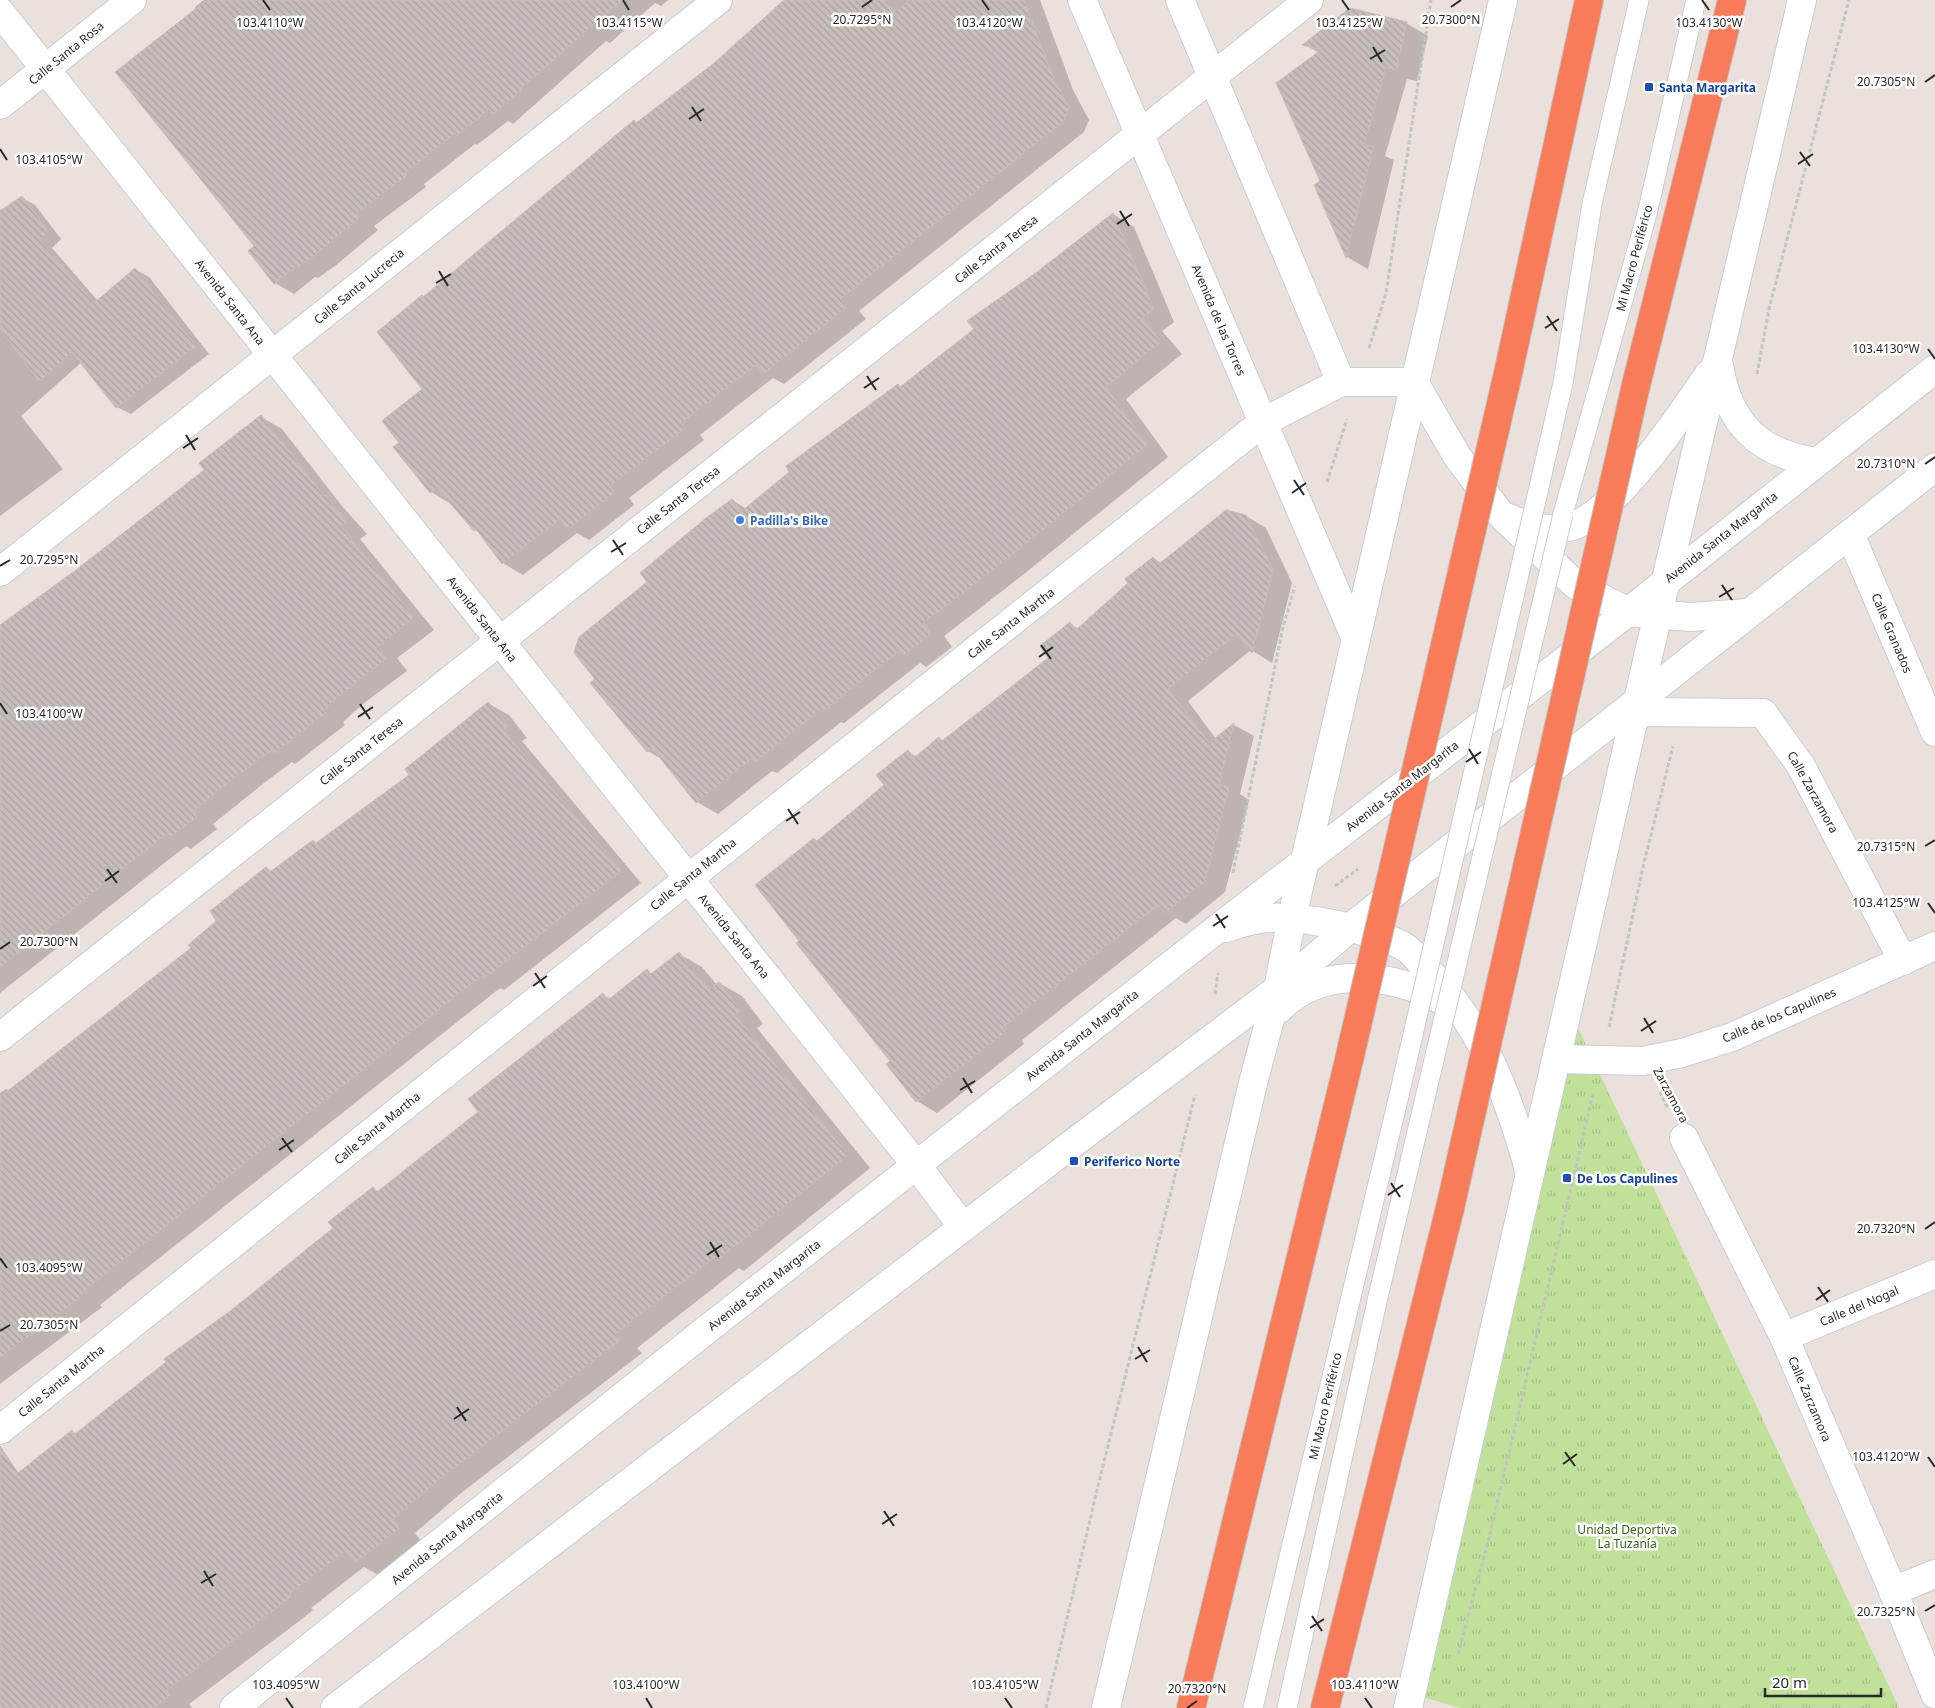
<svg xmlns="http://www.w3.org/2000/svg" width="1935" height="1708" viewBox="0 0 1935 1708" font-family="'Noto Sans',sans-serif">
	<style>
		.grass { fill: url(#grass-tufts) }
		.shadow { fill: #0003 }
		.building { fill: url(#building-back-hatch); stroke: #c6bdb5 }
		.lines { fill: none; stroke-linecap: round; stroke-linejoin: round }
		.service-casing { stroke: #c7ced7; stroke-width: 21 }
		.pedestrian-casing { stroke: #c7ced7; stroke-width: 30 }
		.minor-casing { stroke: #c7ced7; stroke-width: 30 }
		.secondary-casing { stroke: #c7ced7; stroke-width: 30 }
		.motorway-casing { stroke: #c3c3c3; stroke-width: 30 }
		.path { stroke: #c3c3c3; stroke-width: 3; stroke-dasharray: 4 2.5; stroke-linecap: butt }
		.service { stroke: #fff; stroke-width: 19 }
		.pedestrian { stroke: #fff; stroke-width: 28 }
		.minor { stroke: #fff; stroke-width: 28 }
		.secondary { stroke: #fff; stroke-width: 28 }
		.motorway { stroke: #f87b5a; stroke-width: 28 }
		.service-bridge-casing { stroke: #c7ced7; stroke-width: 21; stroke-linecap: butt }
		.motorway-bridge-casing { stroke: #c3c3c3; stroke-width: 30; stroke-linecap: butt }
		.service-bridge { stroke: #fff; stroke-width: 19 }
		.motorway-bridge { stroke: #f87b5a; stroke-width: 28 }
		.ticks { fill: none; stroke: #292929; stroke-width: 2 }
		.transit-dot { fill: #1a4fb4; stroke: #fff; stroke-width: 2 }
		.shop-dot { fill: #3f7fe0; stroke: #fff; stroke-width: 2 }
		.labels { text-anchor: middle; dominant-baseline: central; stroke-width: 5; stroke-linejoin: round; paint-order: stroke }
		.street-label { font-size: 12px; fill: #292929; stroke: #fff }
		.transit-label { font-size: 12px; font-weight: bold; fill: #164399; stroke: #fff; text-anchor: start }
		.shop-label { font-size: 12px; font-weight: bold; fill: #366cbe; stroke: #fff; text-anchor: start }
		.park-label { font-size: 12px; fill: #3b631c; stroke: #fff }
		.ticks-label { font-size: 12px; text-anchor: middle; fill: #292929; stroke: #fff; stroke-width: 5; stroke-linejoin: round; paint-order: stroke }
	</style>
	<defs>
		<pattern id="grass-tufts" width="24" height="20" patternUnits="userSpaceOnUse" patternTransform="scale(1.25)"><rect width="24" height="20" fill="#c1e09a"/><path d="M3 7l-1-3M5 7V3M7 7l1-3M15 17l-1-3M17 17v-4M19 17l1-3" fill="none" stroke="#a6c085"/></pattern>
		<pattern id="building-back-hatch" width="6" height="6" patternUnits="userSpaceOnUse" patternTransform="scale(1.25)"><rect width="6" height="6" fill="#c6bebb"/><path d="M-1 5l2 2M0 0l6 6M5-1l2 2" fill="none" stroke="#aaa3a1"/></pattern>
	</defs>
	<rect width="100%" height="100%" fill="#ebe1dc"/>
	<polygon class="grass" points="1570,1011 1899,1708 1460,1708 1413,1694"/>
	<g class="shadow">
		<polygon points="204,0 668,0 661,6 655,3 610,43 606,41 513,124 508,121 477,145 475,144 424,184 426,187 374,226 378,230 335,266 318,278 315,277 294,294 275,283 255,247 195,7"/>
		<polygon points="787,0 1040,0 1073,90 1089,120 1084,132 859,311 866,319 784,384 773,378 700,435 704,440 629,498 634,505 589,540 577,533 523,575 503,563 481,534 475,530 451,504 431,492 401,443 424,390 424,298 714,65"/>
		<polygon points="1406,23 1428,36 1417,81 1407,79 1385,156 1394,160 1368,269 1347,257 1315,185 1321,181 1319,53 1304,44"/>
		<polygon points="22,198 35,205 61,239 52,248 98,301 136,270 149,277 209,354 131,414 117,407 82,362 21,416 63,469 0,516 0,209 2,211"/>
		<polygon points="1113,214 1134,227 1174,322 1162,331 1182,354 1126,399 1168,457 1019,578 944,636 952,647 926,667 920,663 844,723 841,722 777,773 772,771 718,814 697,802 663,760 648,751 597,680 649,582 732,500 747,509 898,386 901,388 975,329 1038,273"/>
		<polygon points="261,417 282,429 342,506 367,534 360,539 434,630 397,658 407,671 364,703 343,722 345,725 295,764 292,762 264,783 213,824 217,829 191,849 186,846 0,993 0,627 77,571 205,470"/>
		<polygon points="1246,516 1266,528 1292,583 1272,663 1251,650 1188,701 1216,739 1234,725 1254,736 1240,794 1249,800 1225,892 1186,924 1176,918 1022,1040 1024,1044 937,1113 917,1101 892,1061 801,941 818,842 885,786 908,752 917,757 939,738 944,741 1050,658 1070,624 1079,629 1130,583 1153,558 1162,564"/>
		<polygon points="489,704 509,715 527,738 522,741 641,883 504,990 500,988 100,1305 102,1307 0,1384 0,1093 6,1089 10,1091 193,948 266,868 273,872 313,841 317,844 411,775"/>
		<polygon points="679,954 702,967 717,985 719,983 742,996 763,1024 757,1028 870,1168 744,1271 739,1268 637,1348 642,1353 460,1494 415,1533 422,1542 378,1575 364,1567 311,1608 313,1610 298,1622 189,1704 192,1708 0,1708 0,1487 72,1432 77,1434 335,1228 373,1189 379,1192 480,1113 603,995 611,999 647,971 653,974"/>
	</g>
	<g class="building">
		<polygon points="207,0 622,0 521,88 522,90 493,114 489,109 457,135 455,133 405,173 407,175 356,214 359,218 315,255 298,268 296,266 274,284 248,251 254,246 115,72"/>
		<polygon points="784,0 886,0 896,11 909,0 1024,0 1053,77 1069,108 1064,121 840,299 847,307 763,374 756,365 681,423 685,428 610,486 614,493 568,529 560,519 502,564 476,529 474,531 437,488 430,493 393,447 399,443 382,421 422,389 377,332 422,295 423,297 634,120 636,123 713,64"/>
		<polygon points="1350,8 1407,22 1396,70 1386,67 1364,145 1373,147 1346,258 1314,185 1320,181 1276,83 1321,50 1302,45"/>
		<polygon points="22,196 48,231 40,240 94,303 135,268 196,346 116,408 72,352 39,381 0,329 0,211"/>
		<polygon points="1113,213 1154,309 1142,318 1161,341 1106,387 1147,445 998,566 923,623 931,634 904,655 900,650 822,712 820,710 755,762 752,758 696,803 652,748 647,752 590,683 595,679 574,653 579,637 647,582 640,573 706,518 732,499 742,511 789,472 786,466 898,384 900,387 974,329 967,321 1037,272"/>
		<polygon points="261,415 324,496 325,495 347,522 341,526 414,617 378,646 387,658 344,692 323,710 326,713 274,753 271,750 243,771 193,811 197,817 169,838 166,834 0,967 0,625 76,570 204,470 199,463"/>
		<polygon points="1226,510 1246,515 1273,570 1252,653 1236,634 1168,689 1209,743 1234,723 1219,785 1229,787 1205,881 1165,913 1158,905 1002,1028 1005,1032 916,1102 886,1064 890,1061 796,943 799,941 755,885 814,838 817,841 884,785 876,775 908,750 914,758 939,737 942,741 1048,658 1040,646 1070,622 1076,630 1128,583 1125,579 1153,557 1159,564"/>
		<polygon points="488,702 508,726 503,730 621,871 483,979 481,976 81,1293 82,1296 0,1357 0,1097 191,948 188,945 216,921 210,911 266,867 270,872 313,840 316,843 409,775 405,769"/>
		<polygon points="679,952 709,989 719,982 741,1011 735,1015 848,1155 720,1258 717,1255 615,1334 620,1340 437,1481 393,1519 400,1528 355,1563 345,1551 289,1594 291,1596 275,1609 167,1690 170,1695 154,1708 0,1708 0,1446 18,1473 72,1430 75,1434 166,1362 164,1359 233,1309 333,1228 328,1222 373,1187 377,1192 478,1112 468,1099 603,993 608,1000 647,969 651,974"/>
	</g>
	<g class="lines">
		<g class="service-casing">
			<g id="service">
				<polyline points="1563,383 1592,204 1639,0"/>
				<polyline points="1563,514 1647,214 1696,0"/>
				<polyline points="1253,1708 1397,1104"/>
				<polyline points="1287,1708 1378,1297"/>
			</g>
		</g>
		<g class="pedestrian-casing">
			<g id="pedestrian">
				<polyline points="1850,534 1935,732"/>
				<polyline points="1636,712 1763,713 1801,766 1903,961"/>
				<polyline points="1557,1059 1643,1061 1682,1053 1732,1037 1935,946"/>
				<polyline points="1935,1574 1893,1591 1935,1694"/>
			</g>
		</g>
		<g class="minor-casing">
			<g id="minor">
				<polyline points="1082,0 1356,639"/>
				<polyline points="1180,0 1341,382"/>
				<polyline points="0,12 917,1166 963,1227"/>
				<polyline points="0,105 132,0"/>
				<polyline points="0,572 718,0"/>
				<polyline points="0,1037 1309,0"/>
				<polyline points="1684,1138 1784,1337 1893,1591"/>
				<polyline points="1784,1337 1935,1274"/>
				<polyline points="0,1430 688,879 1263,422 1341,382 1414,382"/>
			</g>
		</g>
		<g class="secondary-casing">
			<g id="secondary">
				<path d="M1719,365C1728,423 1758,454 1817,462"/>
				<polyline points="1414,382 1457,456 1501,515 1576,585 1628,612 1690,617 1749,613"/>
				<path d="M1509,518C1530,527 1549,533 1572,526C1616,513 1683,412 1709,374"/>
				<path d="M1226,928C1264,914 1287,916 1327,923C1346,926 1390,937 1406,948C1414,953 1421,963 1427,970C1482,1025 1509,1097 1529,1170"/>
				<path d="M1279,1009C1325,963 1395,974 1447,1003"/>
				<polyline points="234,1708 696,1338 1226,922 1628,612 1935,369"/>
				<polyline points="335,1708 1068,1147 1278,989 1351,927 1935,467"/>
				<polyline points="1106,1708 1253,1083 1278,989 1292,917 1503,0"/>
				<polyline points="1408,1708 1650,648 1802,0"/>
			</g>
		</g>
		<g class="motorway-casing">
			<g id="motorway">
				<polyline points="1509,369 1589,0"/>
				<polyline points="1636,385 1732,0"/>
				<polyline points="1191,1708 1349,1060"/>
				<polyline points="1325,1708 1450,1208"/>
			</g>
		</g>
		<g class="path">
			<polyline points="1369,348 1386,293 1431,0"/>
			<polyline points="1757,374 1769,309 1849,0"/>
			<polyline points="1327,482 1347,419"/>
			<polyline points="1233,873 1283,627 1295,586"/>
			<polyline points="1335,886 1358,869"/>
			<polyline points="1215,994 1218,973"/>
			<polyline points="1609,1027 1643,867 1673,746"/>
			<polyline points="1660,1092 1668,1109"/>
			<polyline points="1458,1654 1489,1538 1593,1094"/>
			<polyline points="1046,1708 1097,1490 1195,1095"/>
		</g>
		<use href="#service" class="service"/>
		<use href="#pedestrian" class="pedestrian"/>
		<use href="#minor" class="minor"/>
		<use href="#secondary" class="secondary"/>
		<use href="#motorway" class="motorway"/>
		<g class="service-bridge-casing">
			<g id="service-bridge">
				<polyline points="1397,1104 1563,383"/>
				<polyline points="1378,1297 1563,514"/>
			</g>
		</g>
		<g class="motorway-bridge-casing">
			<g id="motorway-bridge">
				<polyline points="1349,1060 1509,369"/>
				<polyline points="1450,1208 1636,385"/>
			</g>
		</g>
		<use href="#service-bridge" class="service-bridge"/>
		<use href="#motorway-bridge" class="motorway-bridge"/>
	</g>
	<path class="ticks" d="M263,0L270,10M623,0L629,10M982,0L989,10M1342,0L1349,10M1702,0L1709,10M862,7L872,0M1451,7L1461,0M1373,47L1382,62M1370,59L1385,50M1925,82L1935,75M692,107L701,121M689,119L704,109M0,149L7,160M1800,152L1810,166M1798,164L1813,154M1120,211L1129,226M1117,224L1132,214M439,271L448,286M436,283L451,274M1547,316L1557,331M1545,328L1559,319M1928,349L1935,359M867,376L876,390M864,388L879,378M186,435L195,450M183,448L198,438M1925,464L1935,457M1294,480L1304,495M1292,493L1306,483M613,540L623,555M611,552L626,543M0,566L10,560M1722,585L1732,600M1719,597L1734,588M1041,645L1051,659M1039,657L1053,647M0,703L7,714M360,704L370,719M358,717L373,707M1469,749L1478,764M1466,762L1481,752M788,809L798,824M786,821L800,812M1925,846L1935,840M107,869L117,883M105,881L119,871M1928,903L1935,913M1216,914L1225,928M1213,926L1228,916M0,949L10,942M535,973L545,988M533,986L547,976M1644,1018L1653,1033M1641,1031L1656,1021M963,1078L972,1093M960,1090L975,1081M282,1138L292,1152M279,1150L294,1140M1391,1183L1400,1197M1388,1195L1403,1185M1925,1229L1935,1222M710,1242L719,1257M707,1255L722,1245M0,1258L7,1268M1818,1287L1828,1302M1816,1300L1830,1290M0,1331L10,1325M1138,1347L1147,1362M1135,1359L1150,1350M457,1407L466,1421M454,1419L469,1409M1565,1452L1575,1466M1928,1457L1935,1467M1563,1464L1577,1454M884,1511L894,1526M882,1524L897,1514M204,1571L213,1586M201,1583L216,1574M1925,1611L1935,1605M1312,1616L1322,1631M1310,1628L1324,1619M286,1698L293,1708M646,1698L652,1708M1005,1698L1012,1708M1365,1698L1372,1708M1187,1708L1197,1701"/>
	<g class="transit-dot">
		<rect x="1644" y="82" width="10" height="10" rx="2.5"/>
		<rect x="1069" y="1156" width="10" height="10" rx="2.5"/>
		<rect x="1562" y="1173" width="10" height="10" rx="2.5"/>
	</g>
	<circle class="shop-dot" cx="740" cy="520" r="5"/>
	<g class="labels">
		<g class="street-label">
			<text transform="translate(66 53) rotate(-39)">Calle Santa Rosa</text>
			<text transform="translate(996 249) rotate(-38)">Calle Santa Teresa</text>
			<text transform="translate(1634 258) rotate(-75)">Mi Macro Periférico</text>
			<text transform="translate(359 286) rotate(-39)">Calle Santa Lucrecia</text>
			<text transform="translate(230 302) rotate(52)">Avenida Santa Ana</text>
			<text transform="translate(1219 320) rotate(67)">Avenida de las Torres</text>
			<text transform="translate(678 500) rotate(-38)">Calle Santa Teresa</text>
			<text transform="translate(1721 537) rotate(-38)">Avenida Santa Margarita</text>
			<text transform="translate(482 619) rotate(52)">Avenida Santa Ana</text>
			<text transform="translate(1011 623) rotate(-38)">Calle Santa Martha</text>
			<text transform="translate(1892 633) rotate(67)">Calle Granados</text>
			<text transform="translate(361 751) rotate(-38)">Calle Santa Teresa</text>
			<text transform="translate(1402 786) rotate(-38)">Avenida Santa Margarita</text>
			<text transform="translate(1813 792) rotate(61)">Calle Zarzamora</text>
			<text transform="translate(693 874) rotate(-39)">Calle Santa Martha</text>
			<text transform="translate(734 936) rotate(51)">Avenida Santa Ana</text>
			<text transform="translate(1779 1015) rotate(-23)">Calle de los Capulines</text>
			<text transform="translate(1082 1035) rotate(-38)">Avenida Santa Margarita</text>
			<text transform="translate(1671 1095) rotate(62)">Zarzamora</text>
			<text transform="translate(377 1128) rotate(-39)">Calle Santa Martha</text>
			<text transform="translate(764 1285) rotate(-38)">Avenida Santa Margarita</text>
			<text transform="translate(1859 1306) rotate(-23)">Calle del Nogal</text>
			<text transform="translate(61 1381) rotate(-39)">Calle Santa Martha</text>
			<text transform="translate(1810 1399) rotate(67)">Calle Zarzamora</text>
			<text transform="translate(1325 1406) rotate(-77)">Mi Macro Periférico</text>
			<text transform="translate(447 1538) rotate(-39)">Avenida Santa Margarita</text>
		</g>
		<g class="transit-label">
			<text x="1659" y="87">Santa Margarita</text>
			<text x="1084" y="1161">Periferico Norte</text>
			<text x="1577" y="1178">De Los Capulines</text>
		</g>
		<g class="shop-label">
			<text x="750" y="520">Padilla's Bike</text>
		</g>
		<g class="park-label">
			<text x="1627" y="1529">Unidad Deportiva<tspan x="1627" dy="14">La Tuzanía</tspan></text>
		</g>
	</g>
	<g class="ticks-label">
		<text x="862" y="24">20.7295°N</text>
		<text x="1451" y="24">20.7300°N</text>
		<text x="270" y="27">103.4110°W</text>
		<text x="629" y="27">103.4115°W</text>
		<text x="989" y="27">103.4120°W</text>
		<text x="1349" y="27">103.4125°W</text>
		<text x="1709" y="27">103.4130°W</text>
		<text x="1886" y="86">20.7305°N</text>
		<text x="49" y="164">103.4105°W</text>
		<text x="1886" y="353">103.4130°W</text>
		<text x="1886" y="468">20.7310°N</text>
		<text x="49" y="564">20.7295°N</text>
		<text x="49" y="718">103.4100°W</text>
		<text x="1886" y="851">20.7315°N</text>
		<text x="1886" y="907">103.4125°W</text>
		<text x="49" y="946">20.7300°N</text>
		<text x="1886" y="1233">20.7320°N</text>
		<text x="49" y="1272">103.4095°W</text>
		<text x="49" y="1329">20.7305°N</text>
		<text x="1886" y="1461">103.4120°W</text>
		<text x="1886" y="1616">20.7325°N</text>
		<text x="286" y="1689">103.4095°W</text>
		<text x="646" y="1689">103.4100°W</text>
		<text x="1005" y="1689">103.4105°W</text>
		<text x="1365" y="1689">103.4110°W</text>
		<text x="1197" y="1693">20.7320°N</text>
	</g>
	<path d="M1765 1688v8h116v-8" fill="none" stroke="#292929" stroke-width="2.5"/>
	<text x="1772" y="1688" font-size="15" fill="#292929" stroke="#ffffff" stroke-width="4" paint-order="stroke">20 m</text>
</svg>
